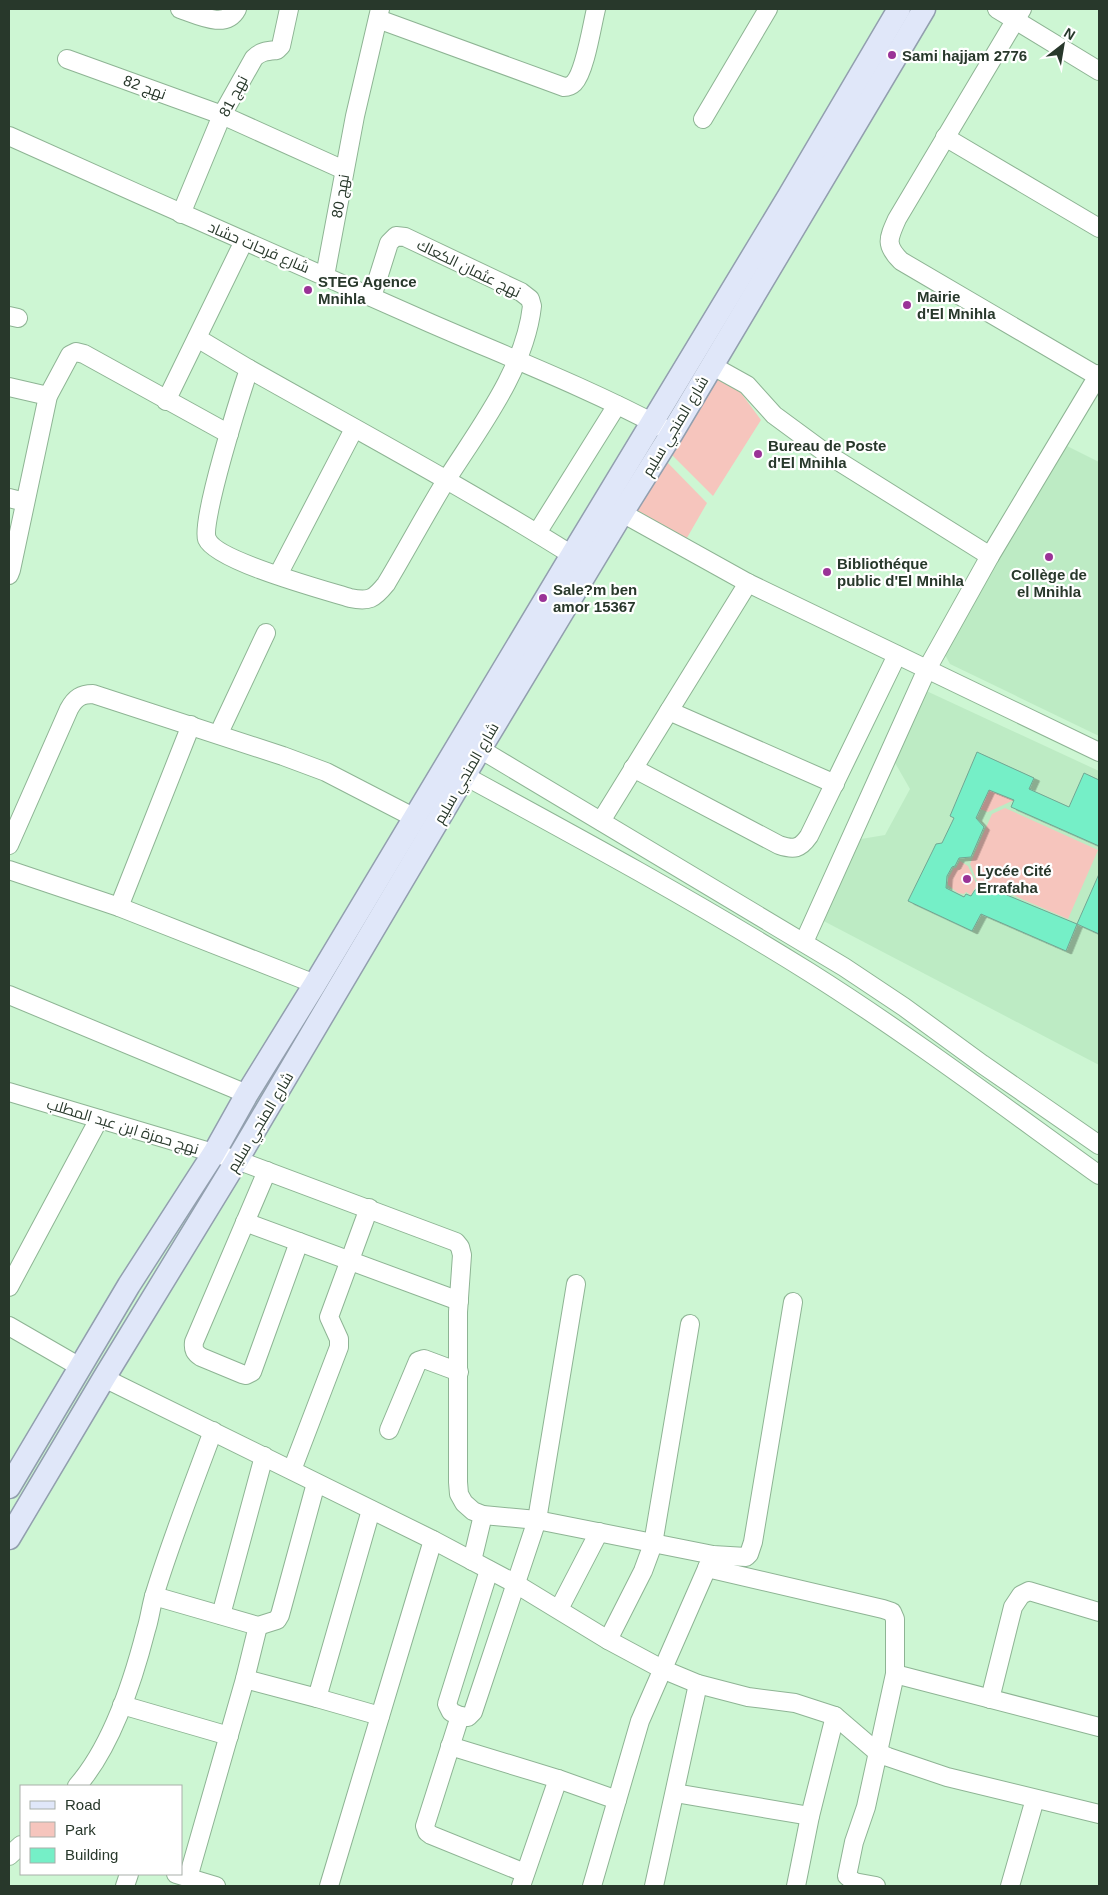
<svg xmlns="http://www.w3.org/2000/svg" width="1108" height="1895" viewBox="0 0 1108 1895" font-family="Helvetica,Cairo,sans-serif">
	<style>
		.built { fill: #bdebc4 }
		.green { fill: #f6c5bd }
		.building { fill: #75efc7; stroke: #71a693; filter: url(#shadow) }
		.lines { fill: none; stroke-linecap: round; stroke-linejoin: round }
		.minor-casing { stroke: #8eb494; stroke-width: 20 }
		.major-casing { stroke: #929fae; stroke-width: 25 }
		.minor { stroke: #fff; stroke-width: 18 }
		.major { stroke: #e0e7f9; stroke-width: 22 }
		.poi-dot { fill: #9a3397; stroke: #fff; stroke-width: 2 }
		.labels { text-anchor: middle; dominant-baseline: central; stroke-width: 4.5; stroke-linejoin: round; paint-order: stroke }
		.poi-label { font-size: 15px; font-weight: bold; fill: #28382b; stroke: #fff; text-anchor: start }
		.street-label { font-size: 15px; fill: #28382b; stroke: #fff }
	</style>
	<defs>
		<filter id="shadow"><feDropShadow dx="5.5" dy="3" stdDeviation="0" flood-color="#0004"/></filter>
	</defs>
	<rect width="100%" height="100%" fill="#cdf6d3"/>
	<g class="built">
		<polygon points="1065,445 1099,462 1099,736 950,664 943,651"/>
		<polygon points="920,688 1099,771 1099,1065 816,917 855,840 885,835 910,789 890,754"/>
	</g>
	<g class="green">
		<polygon points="722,361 737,382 741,393 761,420 713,496 669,452"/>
		<polygon points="665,460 707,503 680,550 634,510"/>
		<polygon points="989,790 1014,800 988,812 980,809"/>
		<polygon points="1005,808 1098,850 1068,919 985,883 979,886 970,864 992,814"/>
		<polygon points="960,861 968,866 977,885 971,895 966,892 964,894 958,893 948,885 948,879 954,868 956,868"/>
	</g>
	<g class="building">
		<polygon points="977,752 1034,778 1029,789 1069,807 1084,773 1099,780 1099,846 1011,807 1014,800 989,790 976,818 984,827 971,857 959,858 955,866 952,867 947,876 946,888 964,897 966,894 971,896 975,890 985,886 1077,924 1066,951 981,914 972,931 908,901 936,844 942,843 954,818 950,816"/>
		<polygon points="1099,874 1099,934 1077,924"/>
	</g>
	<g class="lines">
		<g class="minor-casing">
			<g id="minor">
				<path d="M180,9C198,15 226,30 237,9"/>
				<polyline points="997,9 1099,71"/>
				<path d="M1022,9L897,219C888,239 885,245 901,261L1099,377"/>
				<path d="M378,19L564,87C568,87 571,86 574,83C585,72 592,25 596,9"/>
				<polyline points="67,59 222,115 344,170"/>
				<polyline points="703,119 768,9"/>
				<path d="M9,136C149,199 289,261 430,323C508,357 588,388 663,428"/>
				<polyline points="945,137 1099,228"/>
				<path d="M181,214L222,115L254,58C261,51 268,51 277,50L281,46L289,9"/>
				<polyline points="325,276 355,116 380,9"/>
				<path d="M372,297L389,243L396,236L405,237L521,292L530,299L532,306C525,369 480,427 447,479C426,513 407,549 386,584C374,599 369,602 350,598C324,590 216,561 207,539C200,522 241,393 249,369C357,430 467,489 572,555"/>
				<polyline points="9,316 18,318"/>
				<polyline points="197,338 249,369"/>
				<polyline points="711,365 747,385 774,415 827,454 990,556"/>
				<polyline points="9,387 48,396"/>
				<polyline points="166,401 244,241"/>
				<polyline points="9,498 25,502"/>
				<polyline points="622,513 748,583 1099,752"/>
				<polyline points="537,533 617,405"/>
				<polyline points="9,575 11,570 48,396 70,355 76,352 84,354 229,434"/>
				<polyline points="278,575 354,429"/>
				<polyline points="669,711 835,784"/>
				<polyline points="219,733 266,633"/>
				<polyline points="480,749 844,967 904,1007 982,1064 1099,1145"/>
				<path d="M633,768L779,845C794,850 800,849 809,836L897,655"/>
				<path d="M465,776C581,839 697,902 809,972C909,1035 1003,1106 1099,1175"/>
				<polyline points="601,821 748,583"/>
				<path d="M9,845L69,709C75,698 81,694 93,694L283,756L326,772L415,818"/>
				<polyline points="9,870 119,907 315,984"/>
				<polyline points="119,907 191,725"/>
				<polyline points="804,942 927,669 990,556 1099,374"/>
				<polyline points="9,995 247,1094"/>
				<polyline points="9,1092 237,1160 456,1242 460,1247 462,1255 458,1312 458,1482 459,1494 464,1503 473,1511 483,1515 537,1520 713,1555 746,1557 749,1554 753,1542 793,1302"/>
				<path d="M267,1171L194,1342C193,1350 195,1353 201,1357L242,1374L246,1375L252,1372L299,1242"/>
				<polyline points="245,1222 459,1301"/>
				<polyline points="9,1287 99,1119"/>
				<polyline points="9,1326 80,1367"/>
				<polyline points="104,1378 433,1540 516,1584 608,1640 662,1669 698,1684 748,1697 795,1703 835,1716 877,1752 888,1757 947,1777 1099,1814"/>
				<polyline points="389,1430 418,1361 424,1359 459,1372"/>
				<polyline points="292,1470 339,1347 339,1339 329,1317 369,1208"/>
				<polyline points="472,1561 483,1515"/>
				<polyline points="707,1568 883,1609 892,1612 895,1619 895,1674 866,1807 854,1842 847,1876 854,1882"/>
				<polyline points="154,1596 258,1626 277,1620 280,1615 316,1483"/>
				<polyline points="559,1609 599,1532"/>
				<polyline points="221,1615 264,1456"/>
				<polyline points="608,1640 643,1571 653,1544 690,1324"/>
				<polyline points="895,1674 1099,1727"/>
				<polyline points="245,1679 317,1698 371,1510"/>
				<polyline points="317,1698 380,1716"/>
				<polyline points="990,1699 1013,1607 1021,1595 1029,1591 1099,1612"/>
				<polyline points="122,1705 229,1736"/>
				<polyline points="460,1716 451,1712 447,1704 489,1570"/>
				<polyline points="450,1746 558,1779 617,1800"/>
				<path d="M77,1786C112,1746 133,1681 146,1630C150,1618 151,1605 155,1593C172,1538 193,1485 213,1431"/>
				<polyline points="675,1793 810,1816"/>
				<polyline points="9,1856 21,1845"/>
				<polyline points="525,1873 431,1835 427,1832 425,1826 460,1716 468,1717 473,1712 537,1520 576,1284"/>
				<polyline points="176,1874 216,1886"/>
				<polyline points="188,1878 245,1679 258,1626"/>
				<polyline points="125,1886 129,1874"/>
				<polyline points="329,1886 433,1540"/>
				<polyline points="521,1886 558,1779"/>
				<polyline points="592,1886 640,1721 711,1559"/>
				<polyline points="654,1886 698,1684"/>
				<polyline points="796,1886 810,1816 835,1716"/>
				<polyline points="854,1886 854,1882 876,1886"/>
				<polyline points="1010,1886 1035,1799"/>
			</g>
		</g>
		<g class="major-casing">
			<g id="major">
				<polyline points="9,1487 129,1285 214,1153 247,1094 315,984 572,555 789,196 899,9"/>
				<polyline points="9,1538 104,1378 237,1160 480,749 622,513 672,433 924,9"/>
			</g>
		</g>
		<use href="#minor" class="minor"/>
		<use href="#major" class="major"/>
	</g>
	<g class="poi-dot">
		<circle cx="892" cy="55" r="5"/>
		<circle cx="308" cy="290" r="5"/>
		<circle cx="907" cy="305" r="5"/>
		<circle cx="758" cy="454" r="5"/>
		<circle cx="1049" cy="557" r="5"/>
		<circle cx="827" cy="572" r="5"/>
		<circle cx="543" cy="598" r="5"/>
		<circle cx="967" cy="879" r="5"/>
	</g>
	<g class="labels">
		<g class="poi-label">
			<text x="902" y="55">Sami hajjam 2776</text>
			<text x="318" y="281">STEG Agence<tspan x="318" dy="17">Mnihla</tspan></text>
			<text x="917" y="296">Mairie<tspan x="917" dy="17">d'El Mnihla</tspan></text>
			<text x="768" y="445">Bureau de Poste<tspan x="768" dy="17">d'El Mnihla</tspan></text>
			<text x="837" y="563">Bibliothéque<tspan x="837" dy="17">public d'El Mnihla</tspan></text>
			<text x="1049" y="574" text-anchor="middle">Collège de<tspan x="1049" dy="17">el Mnihla</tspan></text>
			<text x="553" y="589">Sale?m ben<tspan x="553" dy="17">amor 15367</tspan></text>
			<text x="977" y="870">Lycée Cité<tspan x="977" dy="17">Errafaha</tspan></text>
		</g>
		<g class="street-label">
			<text transform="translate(145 87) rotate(20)">نهج 82</text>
			<text transform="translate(233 96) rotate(-62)">نهج 81</text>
			<text transform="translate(340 196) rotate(-80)">نهج 80</text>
			<text transform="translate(259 247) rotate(23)">شارع فرحات حشاد</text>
			<text transform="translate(469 268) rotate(26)">نهج عثمان الكعاك</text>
			<text transform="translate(675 426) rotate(-59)">شارع المنجي سليم</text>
			<text transform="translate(466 773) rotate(-60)">شارع المنجي سليم</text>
			<text transform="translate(260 1122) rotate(-59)">شارع المنجي سليم</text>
			<text transform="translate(123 1126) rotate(17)">نهج حمزة ابن عبد المطلب</text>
		</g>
	</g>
	<rect width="1108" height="1895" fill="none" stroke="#28382b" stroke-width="20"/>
	<rect x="20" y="1785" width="162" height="90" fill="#ffffff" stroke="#a9afaa"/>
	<rect x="30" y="1801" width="25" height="8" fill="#e0e7f9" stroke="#a9afaa"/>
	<text x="65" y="1810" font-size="15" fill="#28382b">Road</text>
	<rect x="30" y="1822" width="25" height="15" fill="#f6c5bd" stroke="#a9afaa"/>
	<text x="65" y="1835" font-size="15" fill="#28382b">Park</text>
	<rect x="30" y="1848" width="25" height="15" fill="#75efc7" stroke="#a9afaa"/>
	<text x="65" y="1860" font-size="15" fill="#28382b">Building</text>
	<g transform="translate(1063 45) rotate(31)" stroke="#ffffff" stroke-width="4" paint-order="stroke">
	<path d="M0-4L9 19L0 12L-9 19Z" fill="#28382b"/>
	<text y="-8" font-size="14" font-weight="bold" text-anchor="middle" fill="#28382b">N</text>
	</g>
</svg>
